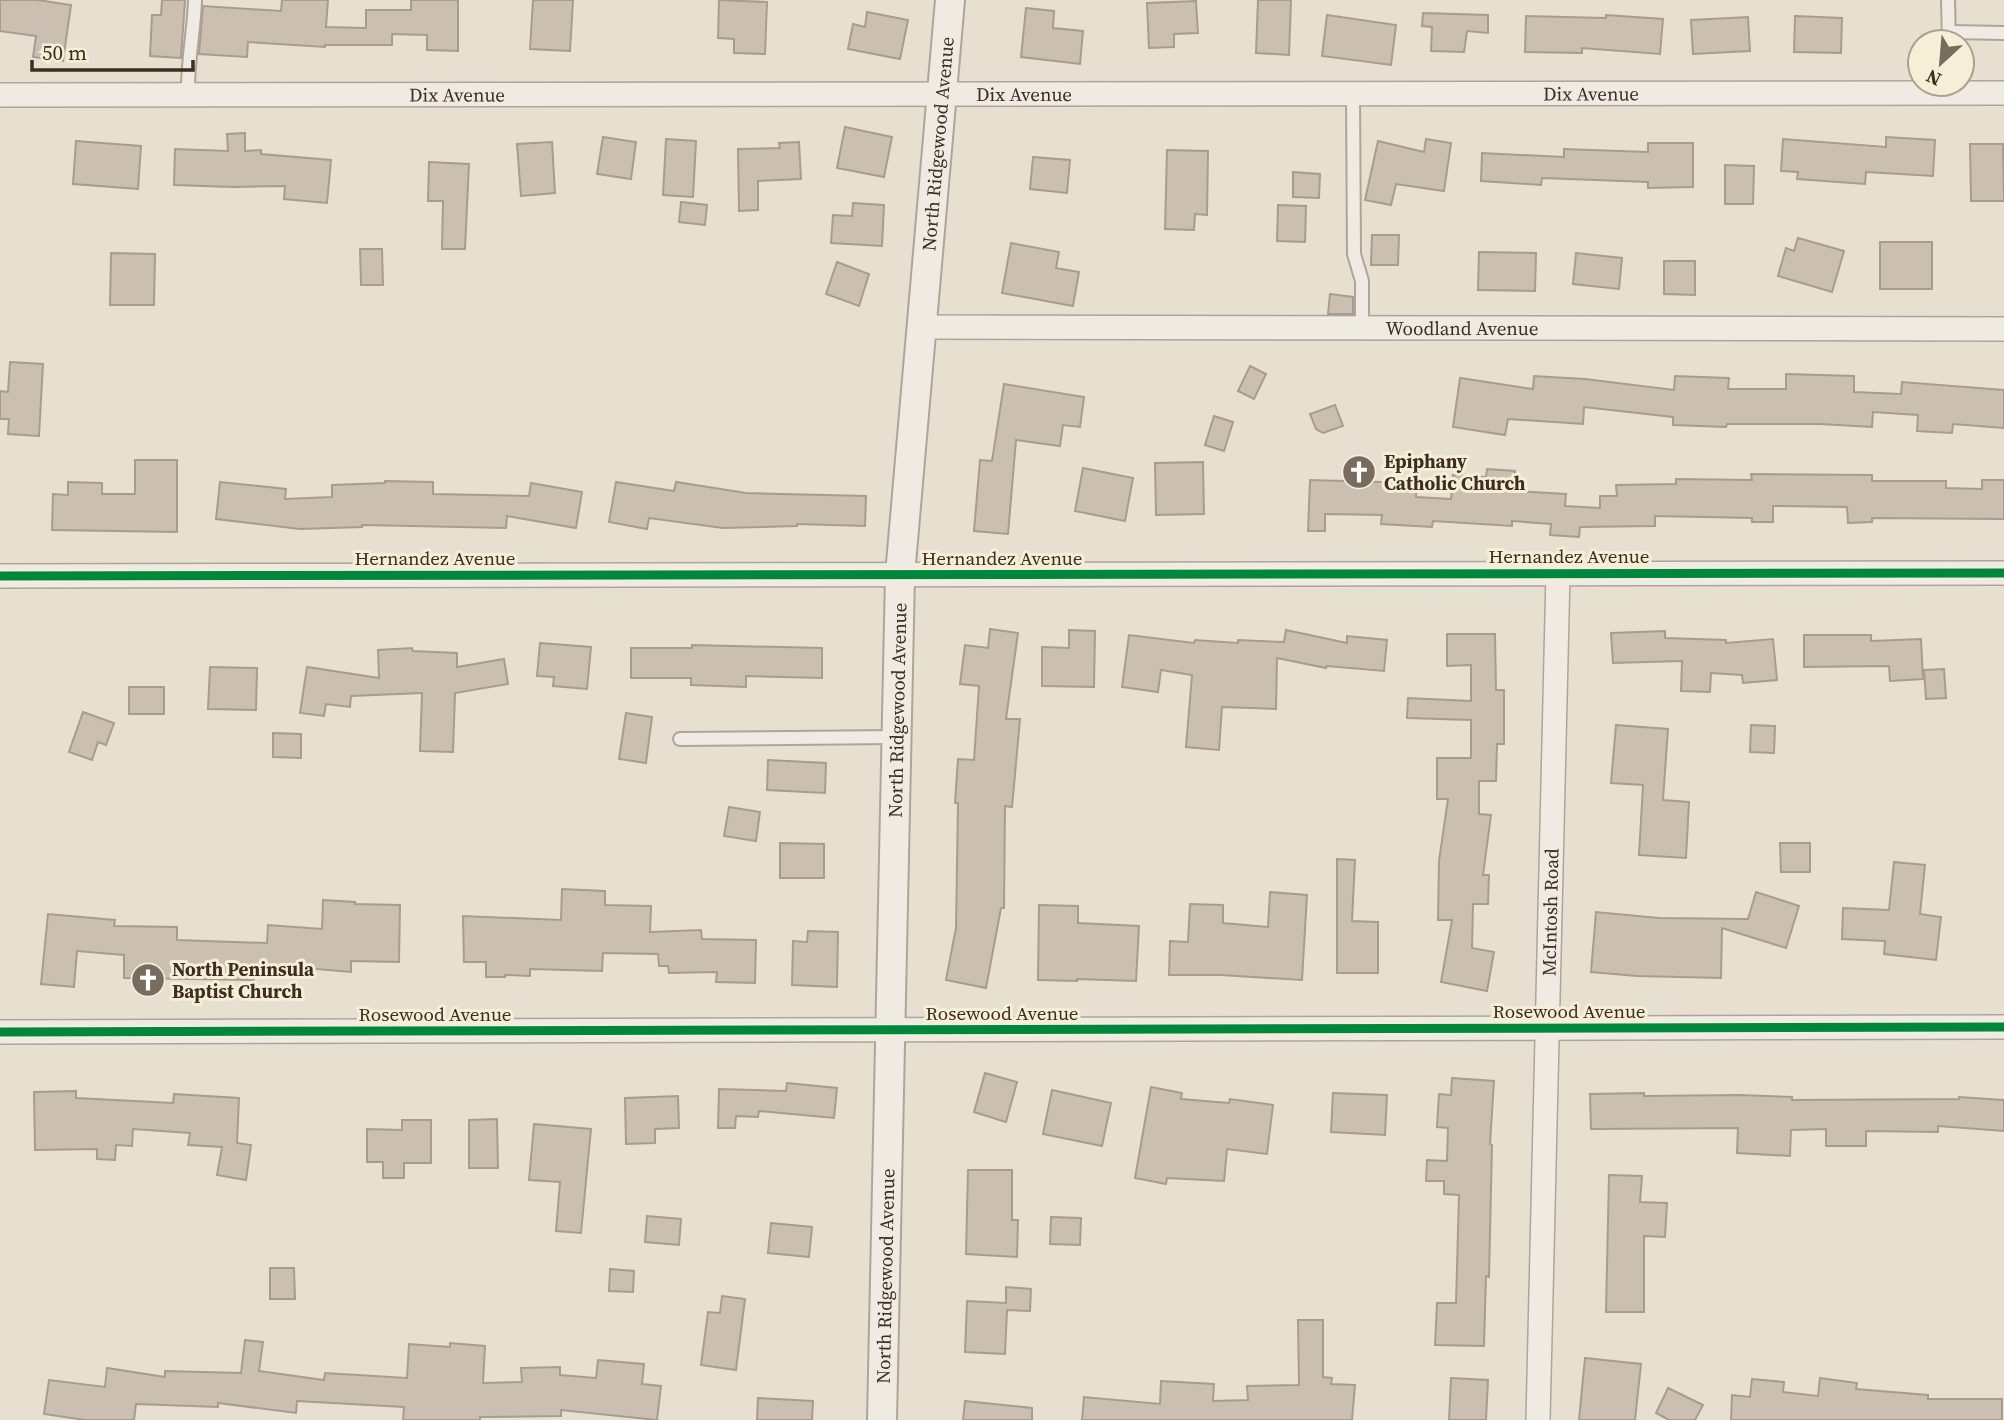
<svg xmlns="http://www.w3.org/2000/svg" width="2004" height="1420" viewBox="0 0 2004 1420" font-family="'Source Serif 4',serif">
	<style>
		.building { fill: #cbbfb2; stroke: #a89c90; stroke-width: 2 }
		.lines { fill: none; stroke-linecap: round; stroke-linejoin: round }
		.service-casing { stroke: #ada599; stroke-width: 16 }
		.minor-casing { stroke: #ada599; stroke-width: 26 }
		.tertiary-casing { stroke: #ada599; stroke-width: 32 }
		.service { stroke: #efebe3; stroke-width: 12 }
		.minor { stroke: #efebe3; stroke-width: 23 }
		.tertiary { stroke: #efebe3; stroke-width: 28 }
		.cycleway-casing { stroke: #f7eed8; stroke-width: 13 }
		.cycleway { stroke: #00873e; stroke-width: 9 }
		.labels { text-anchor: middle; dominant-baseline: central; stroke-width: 6; stroke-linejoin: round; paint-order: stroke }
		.street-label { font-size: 19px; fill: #3d2e20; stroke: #f7eed8 }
		.poi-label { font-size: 19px; font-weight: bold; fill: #3d2e20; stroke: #f7eed8; text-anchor: start }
	</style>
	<rect width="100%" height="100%" fill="#e7e0d1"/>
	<g class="building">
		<polygon points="0,0 38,0 71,5 63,61 33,57 36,36 0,31"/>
		<polygon points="162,0 185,0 181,58 150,56 152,15 161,15"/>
		<polygon points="282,0 328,0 326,27 366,28 366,10 411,10 411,0 458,0 458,51 427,50 427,35 392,34 392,45 325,45 325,47 248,42 247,57 199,54 203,6 281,11"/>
		<polygon points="533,0 573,0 570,51 530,49"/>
		<polygon points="719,0 767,2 765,54 734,53 734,39 718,38"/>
		<polygon points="1258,0 1291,0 1289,55 1256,53"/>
		<polygon points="1196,1 1198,33 1174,34 1174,47 1149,48 1147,3"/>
		<polygon points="1026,8 1054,11 1053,28 1083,31 1080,64 1021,57"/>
		<polygon points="867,12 908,20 900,59 848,49 853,24 865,27"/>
		<polygon points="1423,13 1488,15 1488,33 1467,31 1464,52 1431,51 1432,27 1422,26"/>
		<polygon points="1327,15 1396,25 1391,65 1322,56"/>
		<polygon points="1606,15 1663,19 1660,54 1582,48 1582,53 1525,52 1526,16 1606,18"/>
		<polygon points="1795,16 1842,18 1841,53 1794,52"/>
		<polygon points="1748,17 1750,51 1693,54 1691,20"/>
		<polygon points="845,127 892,137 884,177 837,168"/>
		<polygon points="245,133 245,151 261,150 261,154 331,160 327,203 284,199 285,186 233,187 174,185 175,149 228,151 227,134"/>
		<polygon points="603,137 636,142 631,179 597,174"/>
		<polygon points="1886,137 1935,140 1933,176 1866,172 1865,184 1797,179 1798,172 1781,171 1783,139 1886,147"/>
		<polygon points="666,139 696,141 693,197 663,195"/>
		<polygon points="1426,139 1451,143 1444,191 1396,184 1391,205 1365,200 1378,141 1424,152"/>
		<polygon points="76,141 141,146 138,189 73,184"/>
		<polygon points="552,142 555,193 521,196 517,144"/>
		<polygon points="799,142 801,179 758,181 758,210 739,211 738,149 780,148 779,143"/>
		<polygon points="1648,143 1693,143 1693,187 1648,188 1648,182 1542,178 1541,185 1481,181 1482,153 1564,157 1564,149 1648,152"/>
		<polygon points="1970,144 2003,144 2004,201 1971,201"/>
		<polygon points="1167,150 1208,151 1207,215 1195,214 1194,230 1165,229"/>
		<polygon points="1033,157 1070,160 1067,193 1030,189"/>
		<polygon points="429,162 469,164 465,249 442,249 443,201 428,201"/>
		<polygon points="1725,165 1754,166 1753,204 1725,204"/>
		<polygon points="1293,172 1320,174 1319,198 1293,197"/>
		<polygon points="681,202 707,205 705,225 679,222"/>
		<polygon points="853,203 884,205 882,246 831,243 833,215 852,216"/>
		<polygon points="1278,205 1306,206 1305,242 1277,241"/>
		<polygon points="1372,235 1399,235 1398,265 1371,265"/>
		<polygon points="1798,238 1844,251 1832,292 1778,276 1786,248 1794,251"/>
		<rect x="1880" y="242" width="52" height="47"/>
		<polygon points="1011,243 1059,252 1056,268 1079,272 1073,306 1002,293"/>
		<polygon points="360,249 382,249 383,285 361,285"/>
		<polygon points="1479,252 1536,253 1535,291 1478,290"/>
		<polygon points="111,253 155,254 154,305 110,305"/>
		<polygon points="1576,253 1622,258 1619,289 1573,284"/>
		<polygon points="1664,261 1695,261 1695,295 1664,294"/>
		<polygon points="837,262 869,274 859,306 826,294"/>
		<polygon points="1330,294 1353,297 1353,314 1328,314"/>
		<polygon points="10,362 43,364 39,436 8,434 9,419 0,419 0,391 8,392"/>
		<polygon points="1250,366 1266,374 1254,399 1238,391"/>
		<polygon points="1786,374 1854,376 1854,392 1901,394 1902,382 2004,390 2004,428 1953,424 1952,433 1917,431 1918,415 1873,412 1872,427 1820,424 1727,424 1726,427 1673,425 1673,417 1584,407 1583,424 1508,419 1505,435 1453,427 1460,378 1533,389 1534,376 1585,379 1674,390 1675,376 1729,378 1728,389 1786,389"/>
		<polygon points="1004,384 1084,397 1080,427 1063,425 1060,446 1016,440 1008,534 974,531 980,460 992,461"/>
		<polygon points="1335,405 1343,426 1323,433 1316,429 1310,414"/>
		<polygon points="1214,416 1233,422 1224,451 1205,445"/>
		<polygon points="135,460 177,460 177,532 52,530 53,494 68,495 68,482 102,483 102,494 135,494"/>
		<polygon points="1203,462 1204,514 1156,515 1155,463"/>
		<polygon points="1083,468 1133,478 1125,521 1075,511"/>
		<polygon points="1487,469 1515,471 1514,491 1566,494 1565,506 1600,508 1600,496 1617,496 1616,485 1676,484 1676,479 1752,480 1751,474 1872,475 1872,481 1946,481 1946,488 1982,489 1982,480 2004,480 2004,519 1872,518 1872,522 1848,523 1847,507 1773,506 1773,522 1752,522 1752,518 1655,516 1655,526 1580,527 1579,537 1550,535 1551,524 1512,521 1512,526 1433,521 1432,527 1381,524 1382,515 1325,514 1325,531 1308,531 1310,480 1417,483 1416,497 1451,499 1453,475 1486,477"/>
		<polygon points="385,481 433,482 433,494 529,496 531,483 582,492 576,528 507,516 506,528 362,525 362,527 300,529 216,519 220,482 286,489 285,499 332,497 332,485 385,483"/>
		<polygon points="616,482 674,491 676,482 746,493 866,496 865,526 797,524 797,526 723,528 649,518 647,529 609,522"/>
		<polygon points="990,629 1018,633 1006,719 1020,719 1012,807 1005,806 1004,908 1001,908 986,988 946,980 956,928 958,803 955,803 958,759 974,760 979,686 960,684 965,645 988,648"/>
		<polygon points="1069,630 1095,631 1094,687 1042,686 1042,647 1069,648"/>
		<polygon points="1286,630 1347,643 1347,636 1387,640 1384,671 1327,666 1326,668 1277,658 1276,709 1222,707 1219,750 1186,747 1192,675 1161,670 1158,692 1122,687 1129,635 1194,643 1195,640 1238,643 1238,640 1284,642"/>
		<polygon points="1665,631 1665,638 1726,640 1726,643 1773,639 1777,680 1743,683 1742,675 1711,673 1710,692 1681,691 1682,661 1613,663 1611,633"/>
		<polygon points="1447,634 1495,634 1496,690 1504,690 1504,744 1497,744 1496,781 1479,781 1479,814 1491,815 1483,875 1489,875 1488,904 1473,904 1472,948 1494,952 1487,991 1441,982 1452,920 1438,920 1439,861 1448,799 1437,799 1437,758 1471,758 1471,720 1407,718 1408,698 1471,701 1471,665 1447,666"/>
		<polygon points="1804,635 1871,635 1871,641 1921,639 1923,679 1890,681 1889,666 1804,667"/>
		<polygon points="540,643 591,647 587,689 553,686 554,677 537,676"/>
		<polygon points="692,645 822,648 822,678 746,676 746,687 691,685 691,678 631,678 631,648 692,648"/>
		<polygon points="412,648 413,651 457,653 457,667 504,659 508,684 455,693 453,752 420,751 422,693 351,696 350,707 326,704 324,716 300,713 307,667 379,678 378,650"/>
		<polygon points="210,667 257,668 256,710 208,709"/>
		<polygon points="1944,669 1946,698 1926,699 1924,670"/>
		<rect x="129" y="687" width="35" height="27"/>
		<polygon points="83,712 114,723 106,745 98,742 92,760 69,752"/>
		<polygon points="626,713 652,717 646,763 619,759"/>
		<polygon points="1616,725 1668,729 1663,800 1689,802 1686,858 1639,855 1643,785 1611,783"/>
		<polygon points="1751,725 1775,726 1774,753 1750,752"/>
		<polygon points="273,733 301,734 301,758 273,757"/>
		<polygon points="768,760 826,763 825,793 767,790"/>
		<polygon points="729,807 760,812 756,841 724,836"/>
		<polygon points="780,843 824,844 824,878 780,878"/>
		<polygon points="1780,843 1810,843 1810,872 1781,872"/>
		<polygon points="1337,859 1355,860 1352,921 1378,922 1378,973 1337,973"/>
		<polygon points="1894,862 1925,865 1920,914 1941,917 1936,960 1884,954 1885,941 1842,939 1843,908 1889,910"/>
		<polygon points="562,889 605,891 605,905 651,906 650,932 701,930 702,939 756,940 755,983 716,982 717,972 669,973 668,966 659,966 658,954 603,953 602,971 530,969 530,976 505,975 505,977 486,977 486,962 464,962 463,916 561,920"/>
		<polygon points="1270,892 1307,895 1302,980 1221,975 1169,975 1170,941 1188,942 1190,904 1223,905 1223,923 1268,927"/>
		<polygon points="1756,892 1799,906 1786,948 1722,928 1721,978 1637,976 1591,972 1596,912 1659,918 1748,919"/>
		<polygon points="323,900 355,902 355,904 400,905 399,962 351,961 351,972 305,968 304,977 254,973 254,980 124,978 124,955 77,951 74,987 41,984 48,914 115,920 114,926 177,927 177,940 267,943 268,925 322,929"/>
		<polygon points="1039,905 1078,906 1078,923 1139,926 1136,981 1077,979 1077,981 1038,980"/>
		<polygon points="808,931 838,932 837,987 792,985 793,941 807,942"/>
		<polygon points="985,1073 1017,1082 1006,1122 974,1112"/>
		<polygon points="1452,1078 1494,1081 1490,1144 1492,1145 1489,1277 1486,1276 1484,1346 1435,1345 1437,1303 1456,1303 1459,1195 1444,1194 1444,1181 1426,1181 1427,1160 1447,1161 1448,1128 1437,1127 1439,1094 1451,1095"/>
		<polygon points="787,1083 837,1088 834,1118 759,1111 758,1117 736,1116 735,1128 718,1128 719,1089 786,1091"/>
		<polygon points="1151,1087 1182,1093 1181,1099 1229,1103 1230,1099 1273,1105 1267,1154 1227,1149 1224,1181 1167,1178 1166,1184 1135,1178"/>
		<polygon points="1052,1090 1111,1103 1102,1146 1043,1134"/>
		<polygon points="76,1091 76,1098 173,1103 174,1094 239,1098 237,1143 251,1145 246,1180 217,1175 222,1147 188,1145 190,1133 133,1129 132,1146 116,1145 115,1160 97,1159 97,1149 35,1150 34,1092"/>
		<polygon points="1333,1093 1387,1095 1385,1135 1331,1132"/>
		<polygon points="1644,1093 1644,1096 1740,1095 1792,1097 1792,1100 1959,1099 1959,1097 2004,1100 2004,1131 1938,1126 1938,1132 1866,1131 1866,1146 1826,1146 1826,1129 1791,1130 1790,1156 1737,1153 1738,1128 1591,1129 1590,1094"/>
		<polygon points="678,1096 679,1128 655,1129 655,1143 626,1144 625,1098"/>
		<polygon points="497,1119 498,1168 469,1168 469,1120"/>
		<polygon points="402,1120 431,1120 431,1163 404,1163 404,1178 383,1178 383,1162 367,1162 367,1129 402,1130"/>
		<polygon points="534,1124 591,1129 581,1233 556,1231 560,1182 529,1180"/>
		<polygon points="968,1170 1012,1170 1012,1220 1018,1220 1017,1257 966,1254"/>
		<polygon points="1609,1175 1642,1176 1640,1202 1667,1203 1665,1237 1644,1236 1644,1312 1606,1312"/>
		<polygon points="647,1216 681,1219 679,1245 645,1242"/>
		<polygon points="1051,1217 1081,1218 1080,1245 1050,1244"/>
		<polygon points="771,1223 812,1227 809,1257 768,1253"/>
		<polygon points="270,1268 294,1268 295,1299 270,1299"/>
		<polygon points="610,1269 634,1271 633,1292 609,1291"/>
		<polygon points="1006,1287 1031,1289 1030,1311 1007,1310 1005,1354 965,1352 967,1301 1006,1303"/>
		<polygon points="722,1296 745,1299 736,1370 701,1365 708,1312 720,1313"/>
		<polygon points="1298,1320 1323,1320 1323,1377 1332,1378 1331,1384 1355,1385 1352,1420 1082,1420 1084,1397 1160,1404 1161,1381 1214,1384 1213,1401 1248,1400 1247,1386 1299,1385"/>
		<polygon points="245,1340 263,1342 259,1371 324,1380 325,1373 407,1378 409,1344 450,1347 450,1343 485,1346 483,1383 522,1382 521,1368 560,1367 560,1375 596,1378 598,1360 644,1364 642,1384 661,1386 657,1420 561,1410 561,1416 480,1417 480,1420 403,1420 404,1407 297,1401 296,1413 218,1403 218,1407 136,1404 134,1420 85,1420 44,1414 49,1380 105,1387 107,1368 165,1377 165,1371 241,1373"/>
		<polygon points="1585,1358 1641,1364 1635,1420 1579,1420"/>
		<polygon points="1451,1378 1488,1380 1486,1420 1449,1420"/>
		<polygon points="1820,1378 1857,1383 1856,1389 1928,1395 1928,1399 2002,1399 2002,1420 1731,1420 1732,1395 1750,1397 1752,1379 1784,1382 1783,1392 1818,1396"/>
		<polygon points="1668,1388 1703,1405 1695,1420 1669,1420 1656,1413"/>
		<polygon points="758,1398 813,1401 812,1420 757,1420"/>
		<polygon points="965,1401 1032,1408 1032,1420 963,1420"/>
	</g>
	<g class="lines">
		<g class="service-casing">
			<g id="service">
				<polyline points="1948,0 1949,42"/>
				<polyline points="1949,32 2004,33"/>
				<polyline points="1353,94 1354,254 1362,281 1362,327"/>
				<path d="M188,95C187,63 194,32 195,0"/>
				<polyline points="680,739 896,737"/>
			</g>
		</g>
		<g class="minor-casing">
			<g id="minor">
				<path id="s1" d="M0,95L2004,93"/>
				<path id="s2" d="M921,327L2004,329"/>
				<polyline points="0,576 2004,573"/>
				<polyline points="0,1032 2004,1027"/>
				<path id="s3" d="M1538,1420L1558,573"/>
			</g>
		</g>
		<g class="tertiary-casing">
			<g id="tertiary">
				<path id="s4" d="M882,1420L900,575L950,0"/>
			</g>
		</g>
		<use href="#service" class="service"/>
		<use href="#minor" class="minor"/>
		<use href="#tertiary" class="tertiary"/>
		<g class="cycleway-casing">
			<g id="cycleway">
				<polyline points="0,576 2004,573"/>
				<polyline points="0,1032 2004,1027"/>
			</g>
		</g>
		<use href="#cycleway" class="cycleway"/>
	</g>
	<defs>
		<g id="church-disc" transform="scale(1.75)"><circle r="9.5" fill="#786c5e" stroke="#f7eed8"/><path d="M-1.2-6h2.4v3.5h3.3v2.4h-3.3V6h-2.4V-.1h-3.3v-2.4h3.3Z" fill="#fff"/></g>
	</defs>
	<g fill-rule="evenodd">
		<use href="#church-disc" x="1359" y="472"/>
		<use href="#church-disc" x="148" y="980"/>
	</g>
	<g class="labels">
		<g class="street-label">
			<text stroke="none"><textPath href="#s1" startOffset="1024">Dix Avenue</textPath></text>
			<text stroke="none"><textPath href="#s1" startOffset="1591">Dix Avenue</textPath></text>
			<text stroke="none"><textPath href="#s1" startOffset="457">Dix Avenue</textPath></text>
			<text stroke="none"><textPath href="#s4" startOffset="1278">North Ridgewood Avenue</textPath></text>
			<text stroke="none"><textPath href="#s2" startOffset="541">Woodland Avenue</textPath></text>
			<text x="1569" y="556">Hernandez Avenue</text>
			<text x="435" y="558">Hernandez Avenue</text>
			<text x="1002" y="558">Hernandez Avenue</text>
			<text stroke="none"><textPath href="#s4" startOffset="710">North Ridgewood Avenue</textPath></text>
			<text stroke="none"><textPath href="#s3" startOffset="508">McIntosh Road</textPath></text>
			<text x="1569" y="1011">Rosewood Avenue</text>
			<text x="1002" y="1013">Rosewood Avenue</text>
			<text x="435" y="1014">Rosewood Avenue</text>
			<text stroke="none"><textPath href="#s4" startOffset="144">North Ridgewood Avenue</textPath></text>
		</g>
		<g class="poi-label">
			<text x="1384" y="461">Epiphany<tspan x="1384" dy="22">Catholic Church</tspan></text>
			<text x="172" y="969">North Peninsula<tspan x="172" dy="22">Baptist Church</tspan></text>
		</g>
	</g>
	<g transform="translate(1941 63) rotate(206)"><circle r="33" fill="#f7eed8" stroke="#ada18e" stroke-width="2"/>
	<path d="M0-5L12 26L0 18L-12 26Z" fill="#786c5e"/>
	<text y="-10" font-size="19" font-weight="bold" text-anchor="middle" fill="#3d2e20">N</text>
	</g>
	<path d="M32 60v10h161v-10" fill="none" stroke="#3d2e20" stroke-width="3.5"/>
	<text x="42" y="60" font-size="21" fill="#3d2e20" stroke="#f7eed8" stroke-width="5" paint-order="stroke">50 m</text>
</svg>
